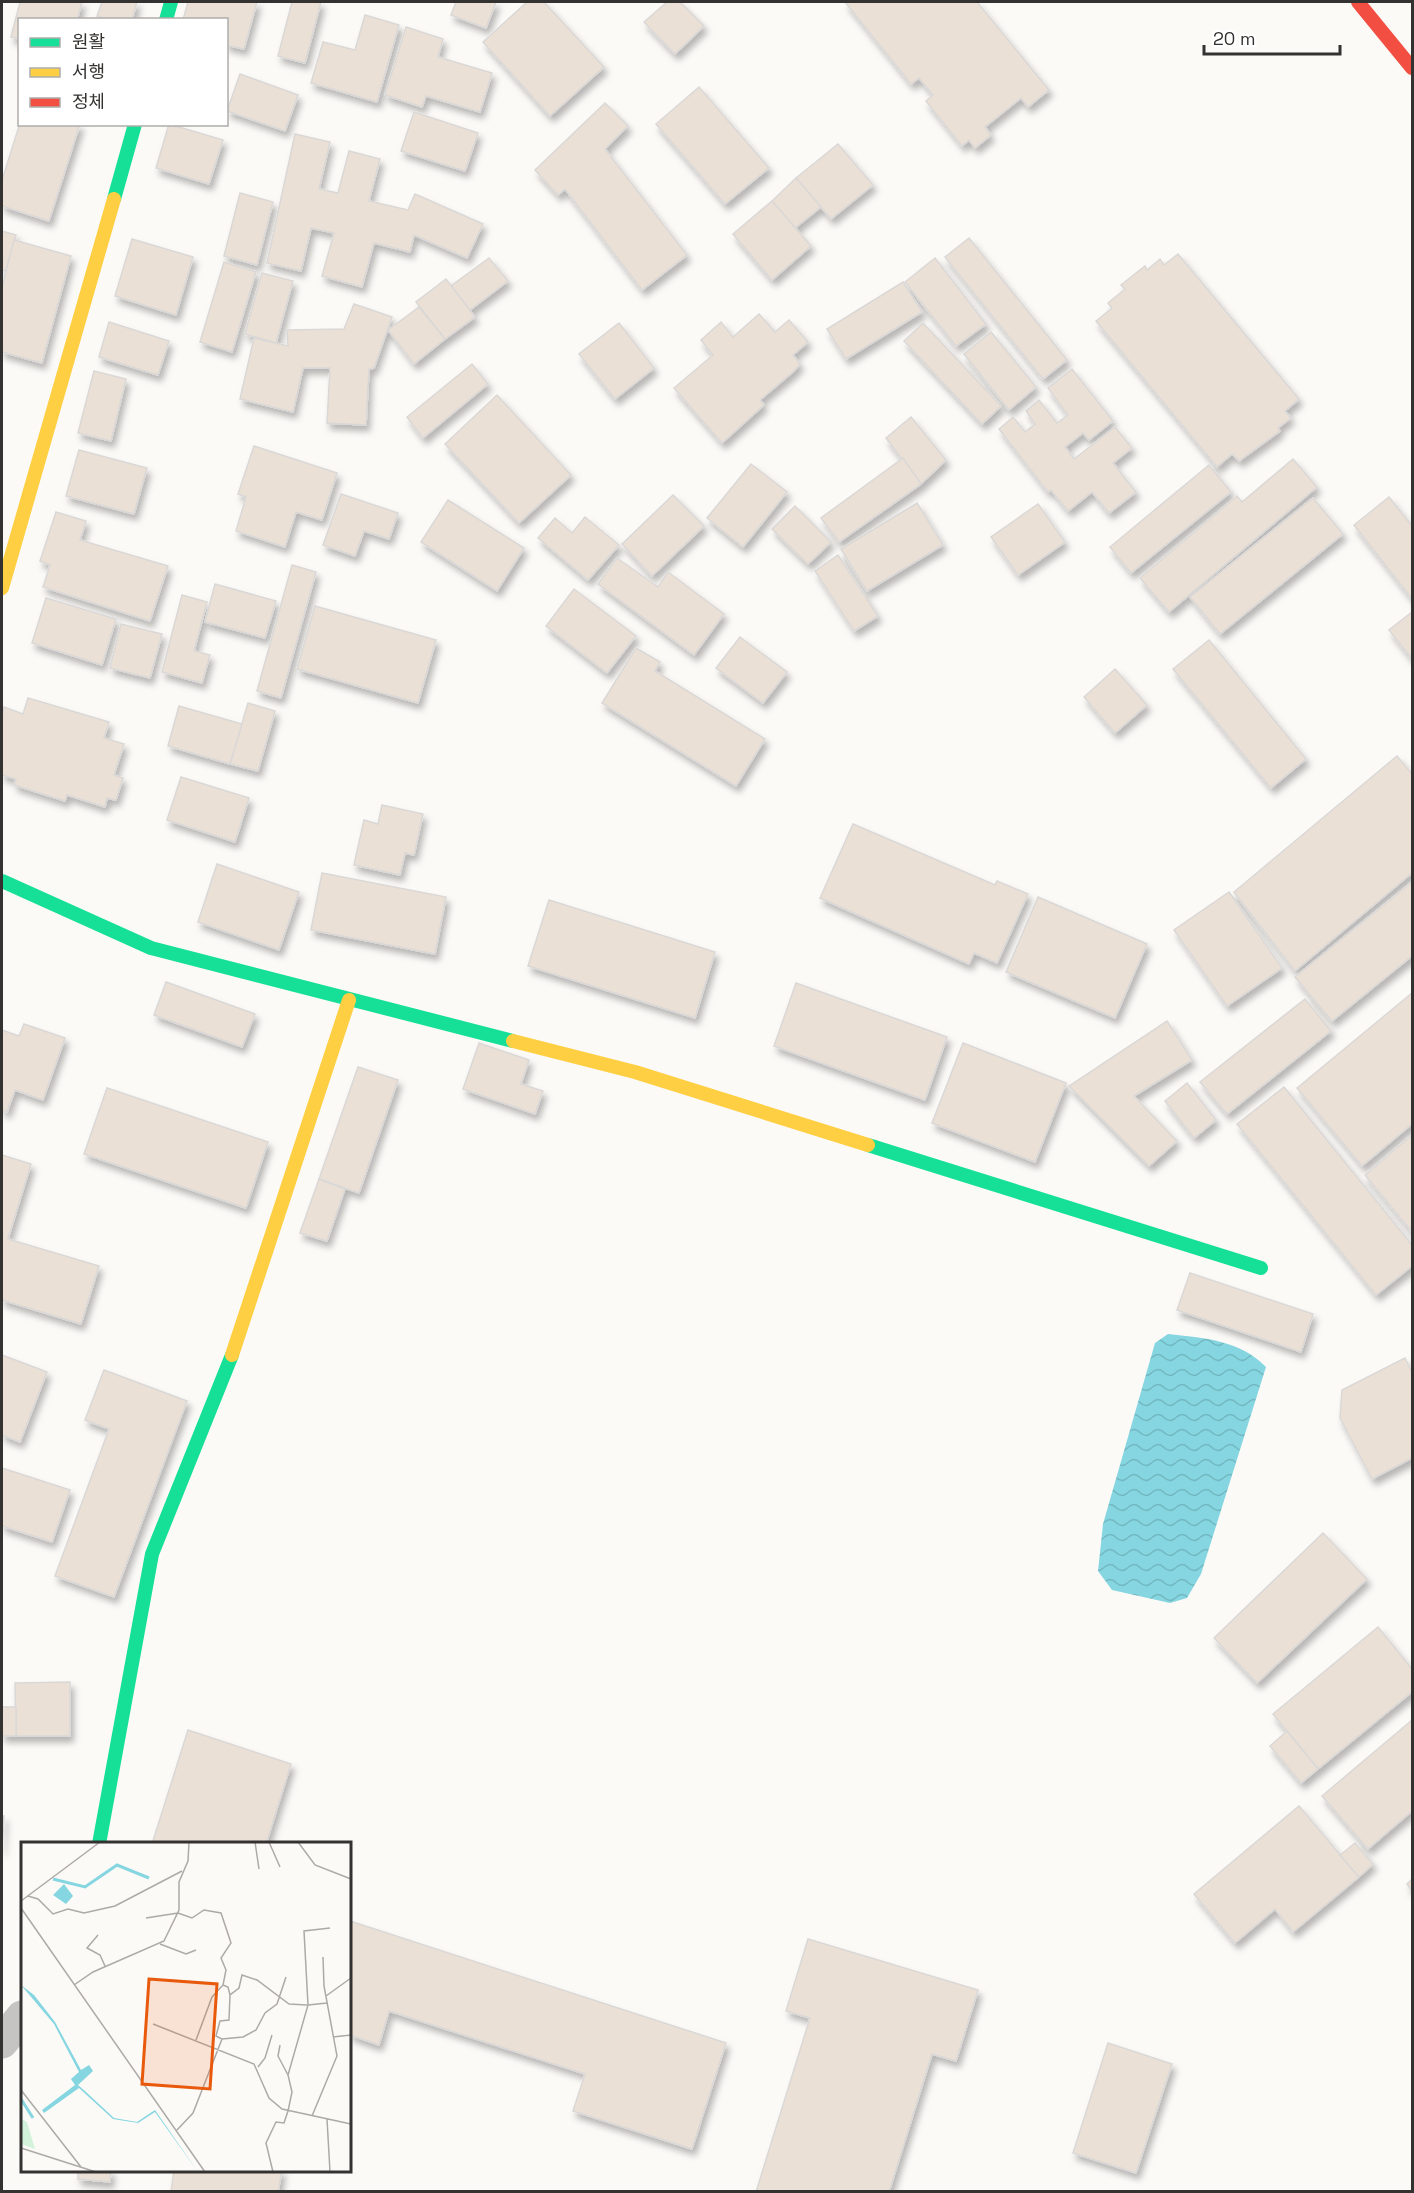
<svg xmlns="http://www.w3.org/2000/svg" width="1414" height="2193" viewBox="0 0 1414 2193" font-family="'Space Grotesk','Noto Sans KR',sans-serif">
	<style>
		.water { fill: url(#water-waves) }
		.building { fill: #ebe0d5; stroke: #dad8d7; stroke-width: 1.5; filter: url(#shadow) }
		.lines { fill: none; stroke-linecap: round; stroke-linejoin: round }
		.street { stroke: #c5c4c2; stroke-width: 33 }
		.fast { stroke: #16e098; stroke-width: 14 }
		.slow { stroke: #ffcf43; stroke-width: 14 }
		.jam { stroke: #f24e42; stroke-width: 14 }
		.inset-river { fill: none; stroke: #85d6e1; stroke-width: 3 }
		.inset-road { fill: none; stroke: #acaaa7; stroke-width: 1.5 }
		.view { fill: #e8590c; fill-opacity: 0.15; stroke: #e8590c; stroke-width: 3 }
		.inset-edge { fill: none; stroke: #343230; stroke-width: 3 }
	</style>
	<defs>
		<pattern id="water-waves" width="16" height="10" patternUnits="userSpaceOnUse" patternTransform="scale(1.5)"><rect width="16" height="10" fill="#85d6e1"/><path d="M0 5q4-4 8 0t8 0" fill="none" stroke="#73b8c1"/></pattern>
		<filter id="shadow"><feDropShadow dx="3.5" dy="6" stdDeviation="3" flood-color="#0004"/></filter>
	</defs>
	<rect width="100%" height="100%" fill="#fcfaf7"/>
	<path class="water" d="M1168,1334C1204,1338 1240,1340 1266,1367L1201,1574L1187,1598L1170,1603L1112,1590L1098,1571L1103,1524L1155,1343Z"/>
	<g class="building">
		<polygon points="20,2 82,2 77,20 20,20 20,39 11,37"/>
		<polygon points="102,2 137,2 132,20 109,20 97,16"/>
		<polygon points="188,2 257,2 244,49 226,45 226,20 183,20"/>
		<polygon points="292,2 321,2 305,63 278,56"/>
		<polygon points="456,2 496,2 486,28 451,15"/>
		<polygon points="527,2 544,2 604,67 550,116 483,42"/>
		<polygon points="667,2 680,2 704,26 675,54 644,22"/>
		<polygon points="845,2 977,2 1049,90 1028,107 1021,98 985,127 991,135 975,148 969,140 962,146 926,101 933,95 919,78 911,84"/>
		<polygon points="365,15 399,25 377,102 311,83 323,42 355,50"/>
		<polygon points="406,27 443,39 438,57 492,73 480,112 426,96 422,107 385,95"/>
		<polygon points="240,74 298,95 285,131 227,111"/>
		<polygon points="699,87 769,168 725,204 656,124"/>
		<polygon points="605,103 628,126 605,149 687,255 642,290 565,189 558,195 535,170"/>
		<polygon points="414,112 478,133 465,171 401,151"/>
		<polygon points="20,123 80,124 49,221 2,206 2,180"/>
		<polygon points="169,124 223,140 209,184 156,168"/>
		<polygon points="295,134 330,142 319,189 338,193 349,151 380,159 369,201 408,210 415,194 483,224 467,258 414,235 410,252 374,243 362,287 322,276 334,233 311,228 301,271 267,263"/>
		<polygon points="838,144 873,185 831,219 796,178"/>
		<polygon points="796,178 821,207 795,228 772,201"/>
		<polygon points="240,193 273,202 257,265 224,256"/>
		<polygon points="772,201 811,246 772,280 733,234"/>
		<polygon points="2,231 16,235 6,271 2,270"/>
		<polygon points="969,238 1067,360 1043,379 945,257"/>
		<polygon points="132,239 193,257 176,315 115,296"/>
		<polygon points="14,240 71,256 42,363 2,352 2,287"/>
		<polygon points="1178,254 1299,399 1285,411 1291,418 1278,428 1280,431 1239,461 1232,454 1217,467 1096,321 1112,308 1108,303 1125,289 1121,285 1145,266 1147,270 1160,259 1164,265"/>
		<polygon points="489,258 508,281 470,310 451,286"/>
		<polygon points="935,258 986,324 956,346 905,282"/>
		<polygon points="224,262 256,272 232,352 200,342"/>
		<polygon points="262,273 293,281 276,343 245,334"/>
		<polygon points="446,279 475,317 445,339 416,302"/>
		<polygon points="903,282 922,312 846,359 827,329"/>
		<polygon points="354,304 392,317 374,368 369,369 366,425 327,423 330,368 303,368 293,412 240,399 254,338 288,346 287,330 344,329"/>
		<polygon points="419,307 445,339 414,364 388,330"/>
		<polygon points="759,314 775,332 789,320 808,342 793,355 800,364 794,371 760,400 764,405 722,443 674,388 713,355 701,340 721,322 733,337"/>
		<polygon points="109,322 169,341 158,375 99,357"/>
		<polygon points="619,323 654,368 615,399 579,354"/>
		<polygon points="923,323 1001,406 982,424 904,341"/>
		<polygon points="991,332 1036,387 1009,410 964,354"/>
		<polygon points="472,364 488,384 423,438 407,417"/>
		<polygon points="1072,369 1113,421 1089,440 1083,433 1065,447 1074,459 1115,427 1132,448 1113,463 1136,492 1109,513 1092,492 1068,511 1051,490 1048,492 999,429 1013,417 1025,432 1035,424 1026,411 1039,400 1057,423 1068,415 1048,388"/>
		<polygon points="94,371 126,379 111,441 78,433"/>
		<polygon points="497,395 571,475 519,523 445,444"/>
		<polygon points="911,417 946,460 921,484 886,438"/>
		<polygon points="254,446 337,473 322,520 296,512 285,547 236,531 246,497 238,494"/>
		<polygon points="79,450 147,468 134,514 66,496"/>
		<polygon points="903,458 921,484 839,542 821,518"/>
		<polygon points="1293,459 1317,487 1169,612 1140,578 1237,496 1242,502"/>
		<polygon points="751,464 787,492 743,547 707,518"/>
		<polygon points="1209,465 1231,492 1131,573 1110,547"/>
		<polygon points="341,494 398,513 389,539 364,531 355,556 323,545"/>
		<polygon points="673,495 704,526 652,576 622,544"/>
		<polygon points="1389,497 1412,526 1412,599 1354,525"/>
		<polygon points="1313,498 1343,534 1220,634 1190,597"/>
		<polygon points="448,500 524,548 497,591 421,542"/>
		<polygon points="917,503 943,545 867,591 841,549"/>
		<polygon points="1038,504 1065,542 1018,575 991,537"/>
		<polygon points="795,506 831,542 808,564 772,529"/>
		<polygon points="56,512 86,521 80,540 168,566 150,621 43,587 50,565 40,561"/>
		<polygon points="585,517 619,545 588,580 538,538 555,518 572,533"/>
		<polygon points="838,555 878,616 854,631 815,571"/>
		<polygon points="617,558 658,587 668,572 724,614 694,655 598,584"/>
		<polygon points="292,565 316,572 281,698 257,691"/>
		<polygon points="215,584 276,601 265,638 205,622"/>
		<polygon points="574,589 636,636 607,673 546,626"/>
		<polygon points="182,595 207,602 194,651 210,655 202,683 162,672"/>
		<polygon points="46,598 116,619 102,665 32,643"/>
		<polygon points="315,606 436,640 418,703 297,669"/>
		<polygon points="1412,612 1412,659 1389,630"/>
		<polygon points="121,624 162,634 150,678 110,668"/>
		<polygon points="740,637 787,672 763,703 716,668"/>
		<polygon points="1209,640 1306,759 1271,788 1173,669"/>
		<polygon points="636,648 660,662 655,671 765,739 736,786 602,703"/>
		<polygon points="1115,669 1147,705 1115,733 1084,697"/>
		<polygon points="28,698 109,722 104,738 124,744 114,775 123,778 116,800 107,798 105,807 67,795 65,801 14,785 16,779 2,775 2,716 4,707 23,714"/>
		<polygon points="248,703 275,711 258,771 230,764"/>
		<polygon points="179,706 242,724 230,764 168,746"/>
		<polygon points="1397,756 1412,774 1412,873 1295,971 1234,892"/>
		<polygon points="181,777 249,798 235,842 167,820"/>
		<polygon points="382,805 423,814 414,855 405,853 400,875 354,865 364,820 378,824"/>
		<polygon points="853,824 995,885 997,881 1028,894 997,963 974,953 969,964 820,898"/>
		<polygon points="217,864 299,892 279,950 198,922"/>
		<polygon points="322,873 446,897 435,954 311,930"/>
		<polygon points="1412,882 1412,956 1332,1021 1295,977"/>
		<polygon points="1229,892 1282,968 1227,1006 1174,930"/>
		<polygon points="1038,897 1147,944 1115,1018 1006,972"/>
		<polygon points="549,900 715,952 695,1018 528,966"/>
		<polygon points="166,982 255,1014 242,1047 154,1015"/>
		<polygon points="796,983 947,1037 925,1100 774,1046"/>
		<polygon points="1412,993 1412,1124 1362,1166 1297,1088"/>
		<polygon points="1305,999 1331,1031 1227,1114 1200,1082"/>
		<polygon points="1167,1021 1192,1060 1134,1096 1177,1141 1149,1166 1069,1086"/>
		<polygon points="24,1024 65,1038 43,1100 15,1090 7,1112 2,1110 2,1030 19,1036"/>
		<polygon points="479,1043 529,1060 521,1084 543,1091 535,1114 463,1089"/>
		<polygon points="963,1043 1066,1083 1035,1162 932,1123"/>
		<polygon points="358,1067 398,1080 359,1193 319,1179"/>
		<polygon points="1187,1083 1216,1120 1194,1138 1165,1101"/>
		<polygon points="1284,1087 1412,1245 1412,1266 1376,1295 1237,1124"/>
		<polygon points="107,1088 268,1142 246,1208 84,1154"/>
		<polygon points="1412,1135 1412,1232 1365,1175"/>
		<polygon points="2,1155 31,1164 8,1239 99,1266 81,1324 2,1300"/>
		<polygon points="319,1179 345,1189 327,1241 300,1233"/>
		<polygon points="1190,1273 1313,1314 1301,1352 1177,1310"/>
		<polygon points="2,1355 47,1372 20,1442 2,1435"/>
		<polygon points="1405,1358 1412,1372 1412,1458 1372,1479 1340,1418 1342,1390"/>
		<polygon points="104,1370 187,1401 114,1597 55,1576 109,1429 85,1420"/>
		<polygon points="2,1468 70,1490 52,1542 2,1526"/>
		<polygon points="1323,1533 1367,1579 1257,1683 1214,1638"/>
		<polygon points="1378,1627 1412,1669 1412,1692 1318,1769 1273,1714"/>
		<polygon points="70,1682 70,1736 16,1736 15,1683"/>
		<rect x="2" y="1707" width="14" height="29"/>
		<polygon points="1412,1720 1412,1811 1368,1849 1322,1796"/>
		<polygon points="188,1730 291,1764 266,1844 152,1844"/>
		<polygon points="1287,1731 1318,1769 1301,1783 1270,1746"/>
		<polygon points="1299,1806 1359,1877 1293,1932 1275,1909 1235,1943 1194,1894"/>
		<polygon points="2,1816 4,1816 2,1850"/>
		<polygon points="1355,1843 1373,1864 1359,1877 1340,1855"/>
		<polygon points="1412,1879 1412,1891 1407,1884"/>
		<polygon points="350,1921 726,2043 692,2149 573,2111 585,2074 389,2011 379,2045 350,2035"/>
		<polygon points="808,1939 978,1990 956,2061 932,2054 889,2192 756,2192 810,2018 786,2011"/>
		<polygon points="1108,2043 1172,2064 1136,2173 1073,2153"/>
		<polygon points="78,2170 111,2170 110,2182 78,2179"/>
		<polygon points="174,2170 282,2170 278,2192 171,2192"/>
	</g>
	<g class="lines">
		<polyline class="street" points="2,2042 22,2017"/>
		<g class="fast">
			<polyline points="166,20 171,2"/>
			<polyline points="114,199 135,124"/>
			<polyline points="2,881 151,948 513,1041"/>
			<polyline points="868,1145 1261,1268"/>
			<polyline points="99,1844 152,1554 232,1355"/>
		</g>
		<g class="slow">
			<polyline points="2,588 114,199"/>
			<polyline points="513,1041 635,1072 868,1145"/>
			<polyline points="232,1355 349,1000"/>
		</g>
		<polyline class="jam" points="1358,2 1412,68"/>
	</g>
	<g transform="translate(21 1842)">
		<rect width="330" height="330" fill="#fcfaf7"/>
		<path d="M1,277L6,280L14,307L0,302Z" fill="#d2f2da"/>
		<path d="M43,42L52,54L45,62L32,53ZM0,143L13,153L34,180L60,228L68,223L72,229L57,243L65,250L93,276L116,280L134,268L177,330L134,270L117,281L92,277L58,246L23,271L21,268L54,243L50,237L58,230L33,182Z" fill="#85d6e1"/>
		<path class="inset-river" d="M32,37L64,45L96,23L128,36M0,257L12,276"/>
		<path class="inset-road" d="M234,0L238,27M248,0L259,25M277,0L294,23L330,37M7,54L17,57L32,72L47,67L63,71L94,64L161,29M0,59L79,0M0,66L184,330M125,76L157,71L171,76L183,68L200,71L210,101L200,116L205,128L202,143L207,145L209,153M77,93L66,106L79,113L84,124M139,102L165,112L175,108M53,143L72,130L143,99L158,68V40L167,19L168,0M305,154L330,136M287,163L306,161M132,182L233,222L248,256L261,267L330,282M312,195L330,193M201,197L222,195L235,188L244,171L256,162L265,135M175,198L191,155L202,143M259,203L257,214L267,233M237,225L244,216L251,193M0,248L60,325M291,274L316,214L303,144L302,115M306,277L309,330M156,288L172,271L201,197L195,194L199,179L208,178L209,153L218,146L221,133L236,138L268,162L286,163M0,306L75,330M252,330L245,301L255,280L263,281L267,269L271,250L267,233L287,163L283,89L309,86"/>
		<path class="view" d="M128,137L196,142L189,247L121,242Z"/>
		<rect width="330" height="330" class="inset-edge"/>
	</g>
	<rect width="1414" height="2193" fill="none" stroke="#343230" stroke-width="6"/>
	<rect x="18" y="18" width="210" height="108" fill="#ffffff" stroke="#aeadac" stroke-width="1.5"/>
	<rect x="30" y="38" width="30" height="9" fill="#16e098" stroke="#aeadac" stroke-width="1.5"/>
	<text x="72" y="48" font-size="18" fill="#343230">원활</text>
	<rect x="30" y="68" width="30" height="9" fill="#ffcf43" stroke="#aeadac" stroke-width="1.5"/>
	<text x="72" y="78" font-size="18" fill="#343230">서행</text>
	<rect x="30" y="98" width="30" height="9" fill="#f24e42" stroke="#aeadac" stroke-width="1.5"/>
	<text x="72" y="108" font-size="18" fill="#343230">정체</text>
	<path d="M1204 45v9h136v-9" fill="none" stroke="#343230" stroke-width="3"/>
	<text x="1213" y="45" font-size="18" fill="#343230" stroke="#ffffff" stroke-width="4.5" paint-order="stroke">20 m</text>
</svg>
